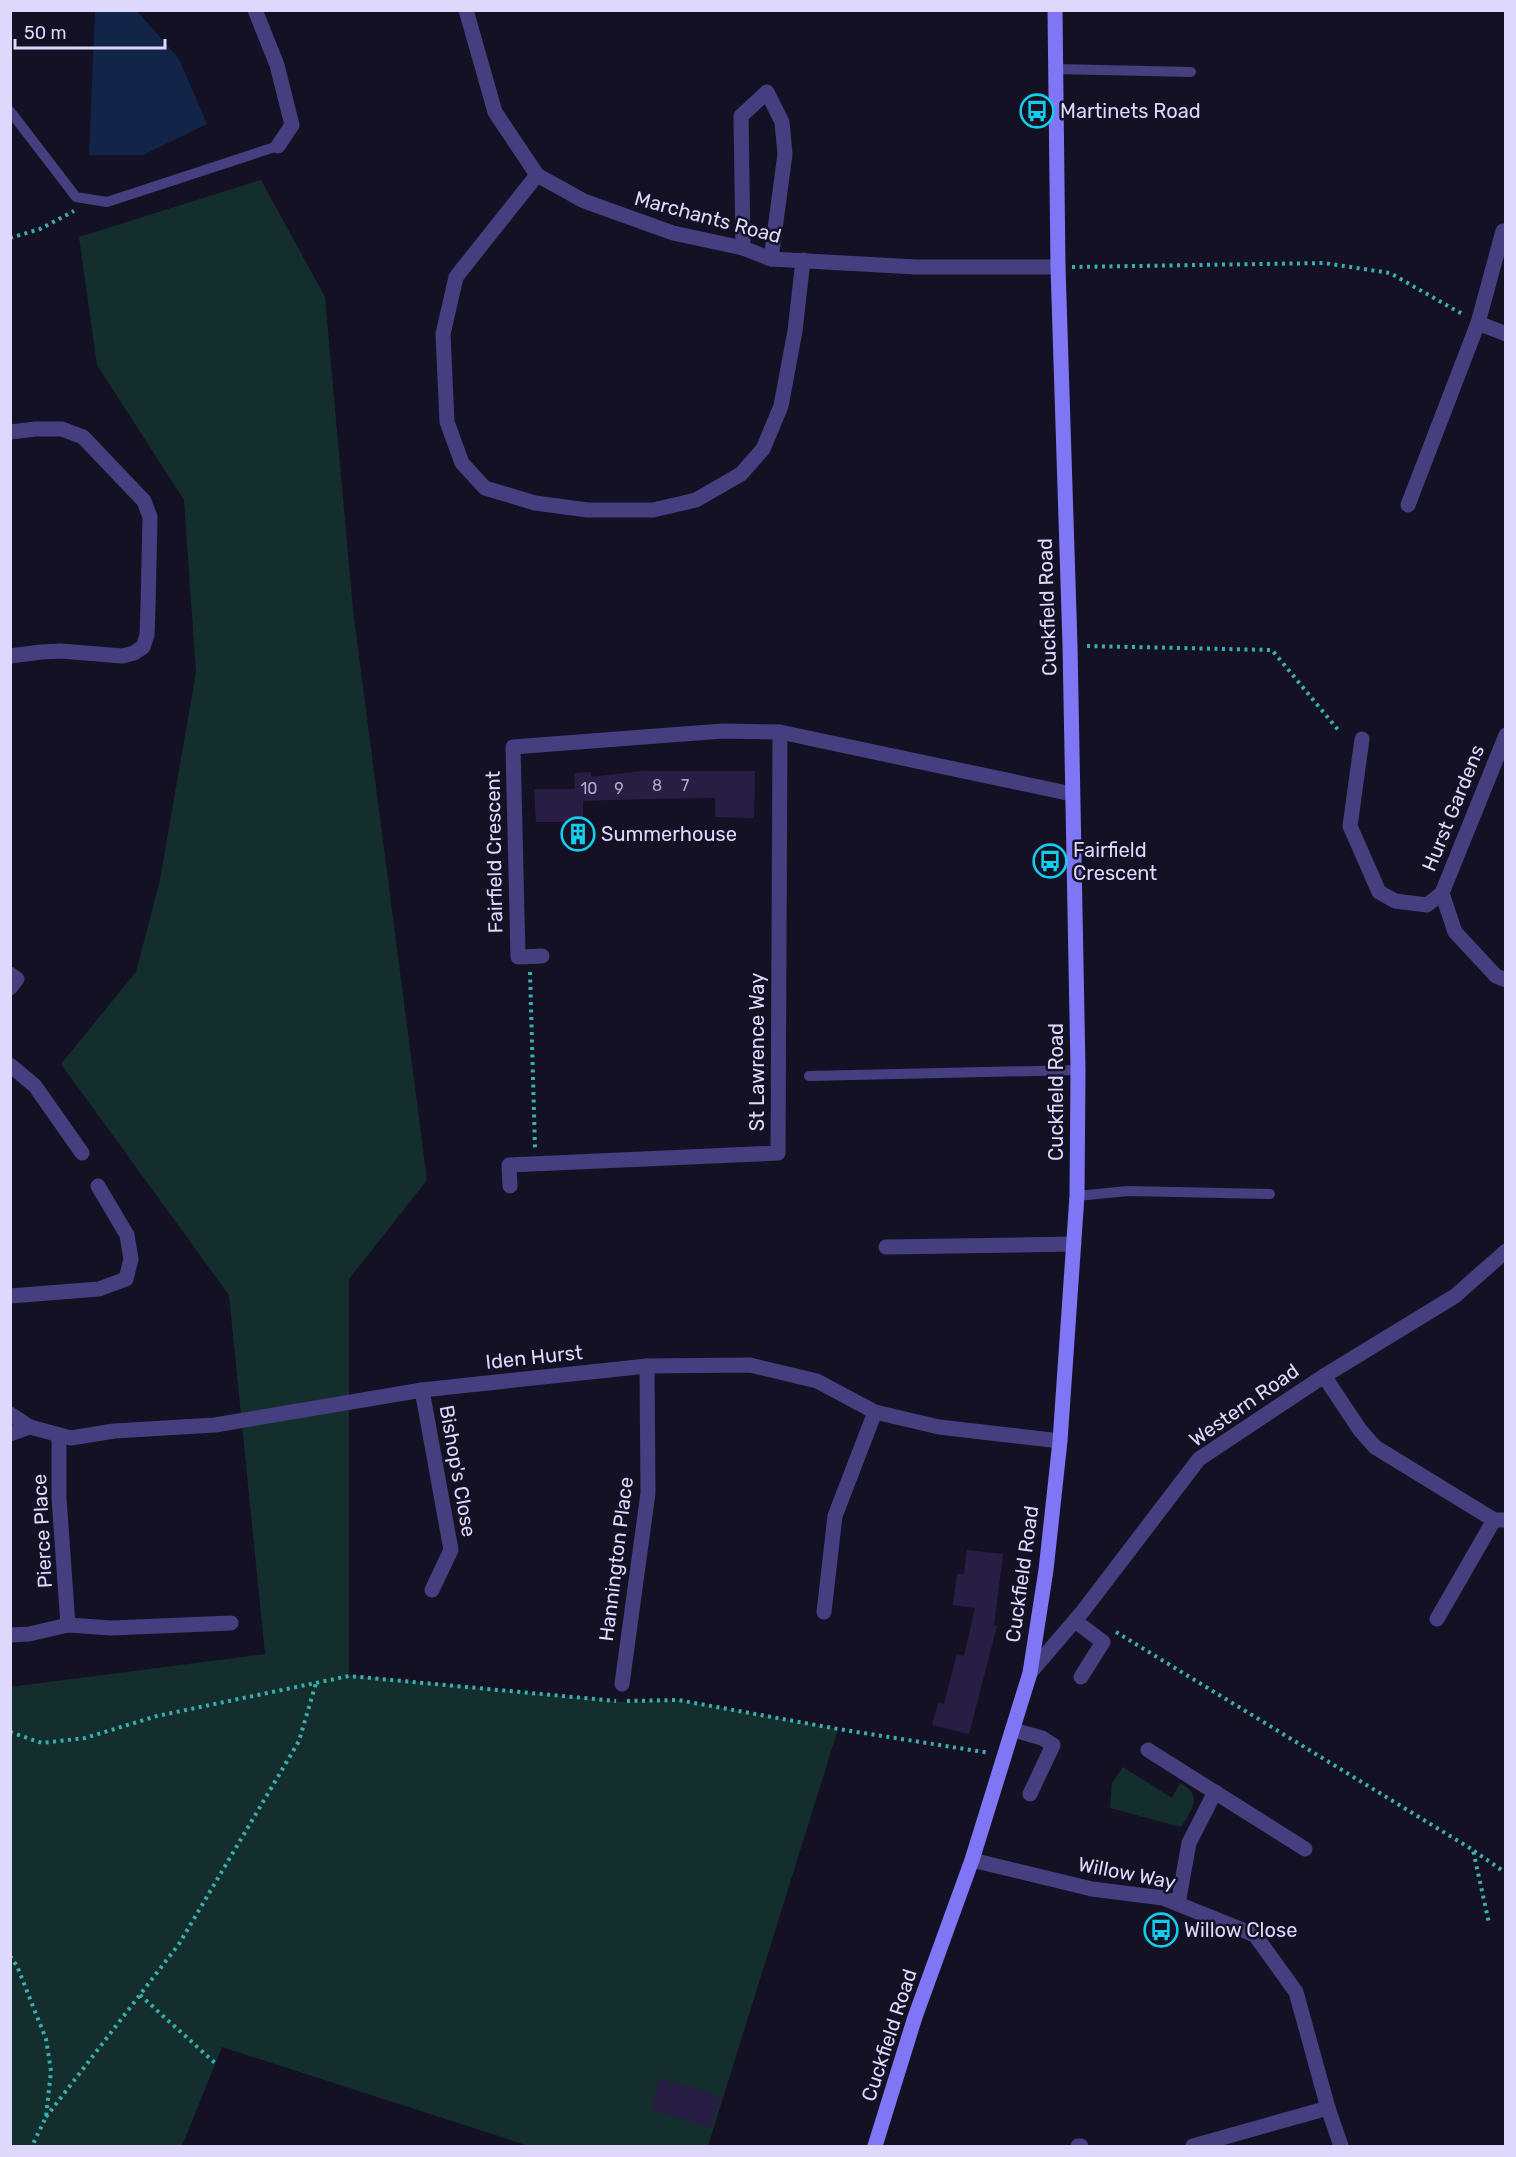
<svg xmlns="http://www.w3.org/2000/svg" width="1516" height="2157" viewBox="0 0 1516 2157" font-family="Rubik,sans-serif">
	<style>
		.green { fill: #142e2e }
		.water { fill: #122447 }
		.building { fill: #281e44 }
		.lines { fill: none; stroke-linecap: round; stroke-linejoin: round }
		.path { stroke: #39afad; stroke-width: 4; stroke-dasharray: 3 4.5; stroke-linecap: butt }
		.lane { stroke: #453f80; stroke-width: 10 }
		.street { stroke: #453f80; stroke-width: 15 }
		.secondary { stroke: #7f76f5; stroke-width: 15 }
		.labels { text-anchor: middle; dominant-baseline: central; stroke-width: 5; stroke-linejoin: round; paint-order: stroke }
		.number-label { font-size: 16px; fill: #b0aace }
		.poi-label { font-size: 20px; fill: #ddd8fc; stroke: #151125; text-anchor: start }
		.street-label { font-size: 20px; fill: #ddd8fc; stroke: #151125 }
	</style>
	<rect width="100%" height="100%" fill="#151125"/>
	<g class="green">
		<polygon points="261,180 325,297 353,610 427,1180 349,1279 349,1675 624,1702 678,1700 838,1729 708,2146 529,2146 222,2047 182,2146 11,2146 10,1687 265,1654 229,1295 61,1064 136,972 160,880 196,672 184,500 97,365 79,237"/>
		<path d="M1123,1767L1172,1798L1180,1783C1204,1796 1192,1809 1181,1827L1110,1808L1112,1783Z"/>
	</g>
	<polygon class="water" points="95,11 137,11 179,59 207,124 143,155 89,155"/>
	<g class="building">
		<polygon points="642,771 755,771 754,818 715,817 715,798 647,799 583,801 583,822 536,822 534,789 575,789 574,773 591,772 591,777"/>
		<polygon points="967,1550 1003,1554 994,1625 997,1626 969,1734 932,1725 938,1703 944,1704 957,1654 964,1656 975,1608 953,1605 957,1574 964,1574"/>
		<polygon points="660,2078 721,2097 711,2128 651,2109"/>
	</g>
	<g class="lines">
		<g class="path">
			<polyline points="10,238 40,229 74,211"/>
			<polyline points="1072,267 1324,263 1390,273 1464,315"/>
			<polyline points="1087,646 1272,650 1339,731"/>
			<polyline points="530,972 535,1148"/>
			<polyline points="1116,1632 1473,1850 1489,1923"/>
			<polyline points="627,1701 678,1700 838,1729 990,1753"/>
			<polyline points="10,1732 42,1743 85,1738 157,1716 349,1676 616,1701"/>
			<polyline points="1474,1851 1506,1873"/>
			<polyline points="10,1956 17,1966 46,2039 51,2071 46,2117 32,2146"/>
			<polyline points="140,1995 215,2063"/>
			<polyline points="46,2117 179,1944 299,1741 316,1683"/>
		</g>
		<g class="lane">
			<polyline points="1056,69 1191,72"/>
			<polyline points="10,111 76,197 107,202 278,146"/>
			<polyline points="809,1076 1078,1070"/>
			<polyline points="1077,1196 1128,1191 1270,1194"/>
		</g>
		<g class="street">
			<polyline points="255,10 277,65 292,125 278,146"/>
			<polyline points="466,10 495,112 537,175 584,201 673,233 743,248 771,259 916,267 1058,267"/>
			<polyline points="537,175 456,277 443,334 447,422 462,463 485,488 535,503 588,510 653,510 696,500 741,474 763,449 781,406 795,331 803,260"/>
			<polyline points="743,248 741,116 767,92 782,122 785,154 771,259"/>
			<polyline points="1478,323 1506,334"/>
			<polyline points="10,432 36,429 62,429 83,437 144,501 150,517 148,606 147,635 143,647 134,653 122,656 61,651 41,652 10,656"/>
			<polyline points="1408,505 1478,323 1503,231"/>
			<polyline points="1506,735 1442,893 1455,932 1496,976 1506,980"/>
			<polyline points="1362,739 1350,826 1379,892 1395,901 1427,905 1442,893"/>
			<polyline points="542,956 518,957 513,747 683,734 724,731 780,732 1072,794"/>
			<polyline points="10,974 17,979 10,988"/>
			<polyline points="10,1065 35,1086 82,1153"/>
			<polyline points="510,1186 509,1165 778,1153 780,732"/>
			<polyline points="886,1247 1074,1244"/>
			<polyline points="10,1296 99,1289 126,1279 131,1259 127,1235 98,1186"/>
			<polyline points="1324,1376 1360,1430 1375,1447 1494,1520 1506,1520"/>
			<polyline points="422,1390 451,1550 432,1590"/>
			<polyline points="10,1414 30,1427 71,1438 114,1431 215,1425 422,1390 647,1366 750,1365 817,1381 875,1412 939,1427 1060,1441"/>
			<polyline points="10,1434 30,1427"/>
			<polyline points="59,1435 59,1498 68,1625"/>
			<polyline points="824,1612 835,1516 875,1412"/>
			<polyline points="1437,1619 1494,1520"/>
			<polyline points="1075,1621 1103,1642 1081,1677"/>
			<polyline points="10,1635 29,1634 68,1625 111,1628 231,1623"/>
			<polyline points="1030,1673 1083,1611 1199,1459 1324,1376 1455,1296 1506,1251"/>
			<polyline points="622,1684 648,1493 647,1366"/>
			<polyline points="1013,1730 1042,1738 1053,1745 1030,1794"/>
			<polyline points="1148,1750 1305,1849"/>
			<polyline points="972,1860 1092,1889 1163,1898 1255,1935 1296,1992 1328,2108 1341,2146"/>
			<polyline points="1178,1904 1189,1843 1215,1792"/>
			<polyline points="1078,2146 1081,2146"/>
			<polyline points="1193,2146 1328,2108"/>
		</g>
		<polyline class="secondary" points="875,2146 915,2017 972,1860 1030,1673 1046,1570 1060,1441 1077,1196 1078,1070 1070,645 1058,267 1055,10"/>
	</g>
	<defs>
		<g id="bus-ring" transform="scale(1.725)"><circle r="9.5" fill="#151125" stroke="#13cded" stroke-width="1.5"/><path d="M-5-6H5V4H4V6H2V4H-2V6H-4V4H-5ZM-3.5-4V0h7V-4ZM-3.5 1.2v1.5H-2V1.2ZM2 1.2v1.5H3.5V1.2Z" fill="#13cded"/></g>
		<g id="building-ring" transform="scale(1.725)"><circle r="9.5" fill="#151125" stroke="#13cded" stroke-width="1.5"/><path d="M-4-6H4V6H1V3H-1V6H-4ZM-2.5-4.3h1.7v1.8h-1.7ZM.8-4.3h1.7v1.8H.8ZM-2.5-1h1.7V.8h-1.7ZM.8-1h1.7V.8H.8Z" fill="#13cded"/></g>
	</defs>
	<g fill-rule="evenodd">
		<use href="#bus-ring" x="1037" y="111"/>
		<use href="#building-ring" x="578" y="834"/>
		<use href="#bus-ring" x="1050" y="861"/>
		<use href="#bus-ring" x="1161" y="1930"/>
	</g>
	<g class="labels">
		<g class="number-label">
			<text x="657" y="785">8</text>
			<text x="685" y="785">7</text>
			<text x="589" y="788">10</text>
			<text x="619" y="788">9</text>
		</g>
		<g class="poi-label">
			<text x="1060" y="111">Martinets Road</text>
			<text x="601" y="834">Summerhouse</text>
			<text x="1073" y="850">Fairfield<tspan x="1073" dy="23">Crescent</tspan></text>
			<text x="1184" y="1930">Willow Close</text>
		</g>
		<g class="street-label">
			<text transform="translate(708 217) rotate(15)">Marchants Road</text>
			<text transform="translate(1047 607) rotate(-92)">Cuckfield Road</text>
			<text transform="translate(1453 808) rotate(-68)">Hurst Gardens</text>
			<text transform="translate(494 852) rotate(-91)">Fairfield Crescent</text>
			<text transform="translate(757 1052) rotate(-90)">St Lawrence Way</text>
			<text transform="translate(1056 1092) rotate(-90)">Cuckfield Road</text>
			<text transform="translate(534 1357) rotate(-6)">Iden Hurst</text>
			<text transform="translate(1244 1405) rotate(-35)">Western Road</text>
			<text transform="translate(458 1471) rotate(80)">Bishop's Close</text>
			<text transform="translate(42 1531) rotate(-93)">Pierce Place</text>
			<text transform="translate(616 1559) rotate(-83)">Hannington Place</text>
			<text transform="translate(1022 1574) rotate(-82)">Cuckfield Road</text>
			<text transform="translate(1127 1873) rotate(11)">Willow Way</text>
			<text transform="translate(889 2035) rotate(-72)">Cuckfield Road</text>
		</g>
	</g>
	<rect width="1516" height="2157" fill="none" stroke="#ddd8fc" stroke-width="24"/>
	<path d="M15 39v9h150v-9" fill="none" stroke="#ddd8fc" stroke-width="3"/>
	<text x="24" y="39" font-size="18" fill="#ddd8fc" stroke="#151125" stroke-width="4.5" paint-order="stroke">50 m</text>
</svg>
